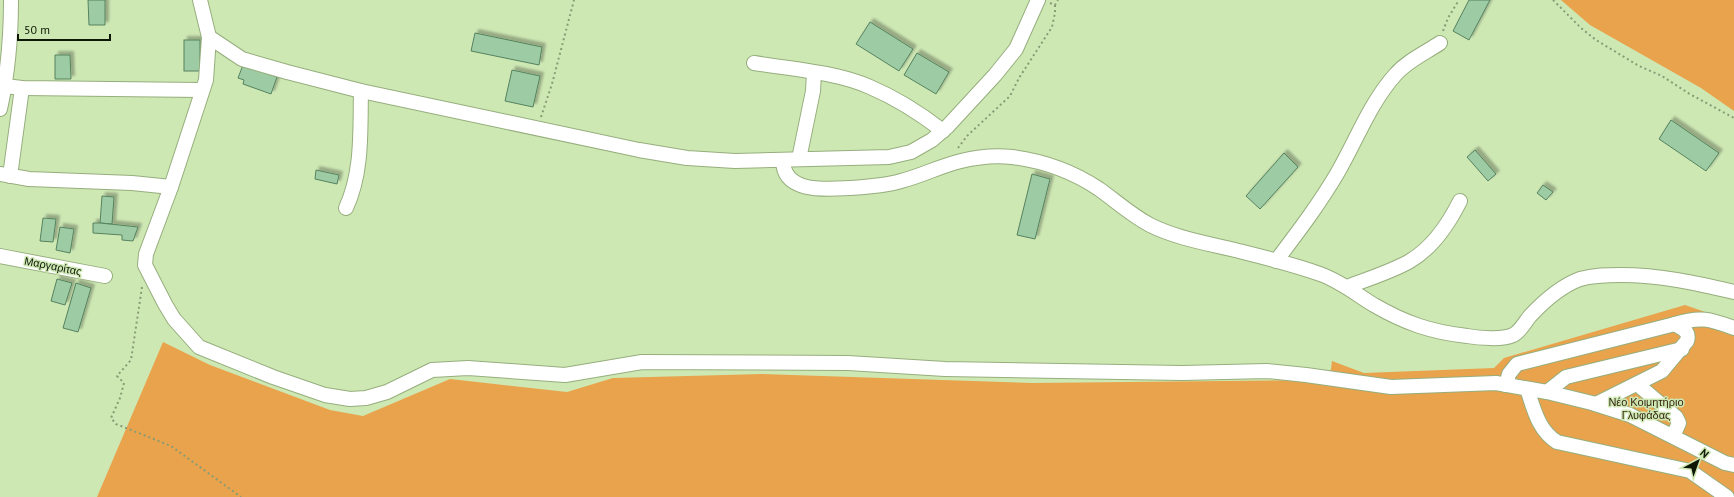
<svg xmlns="http://www.w3.org/2000/svg" width="1734" height="497" viewBox="0 0 1734 497" font-family="'PT Sans',sans-serif">
	<style>
		.green { fill: #e9a34c }
		.building { fill: #9ccba4; stroke: #56825e; filter: url(#shadow) }
		.lines { fill: none; stroke-linecap: round; stroke-linejoin: round }
		.minor-casing { stroke: #96ae7d; stroke-width: 16 }
		.path { stroke: #889b74; stroke-width: 2; stroke-dasharray: 2 3; stroke-linecap: butt }
		.minor { stroke: #fff; stroke-width: 14 }
		.labels { text-anchor: middle; dominant-baseline: central; stroke-width: 3; stroke-linejoin: round; paint-order: stroke }
		.street-label { font-size: 11px; fill: #0e1605; stroke: #cee8b4 }
		.park-label { font-size: 11px; fill: #372714; stroke: #cee8b4 }
	</style>
	<defs>
		<filter id="shadow"><feDropShadow dx="3.5" dy="-3.5" stdDeviation="1" flood-color="#0004"/></filter>
	</defs>
	<rect width="100%" height="100%" fill="#cee8b4"/>
	<g class="green">
		<polygon points="1561,0 1734,0 1734,111 1701,88 1590,25"/>
		<polygon points="1685,305 1734,322 1734,497 97,497 163,342 210,365 330,410 363,416 450,379 567,392 613,378 762,374 1032,383 1326,380 1331,369 1332,361 1364,373 1494,368 1504,358"/>
	</g>
	<g class="building">
		<polygon points="88,0 105,0 105,25 89,25"/>
		<polygon points="1469,0 1490,0 1469,40 1453,31"/>
		<polygon points="870,22 913,49 899,71 856,44"/>
		<polygon points="475,33 542,47 539,65 471,51"/>
		<rect x="184" y="40" width="16" height="31"/>
		<polygon points="917,53 949,72 936,94 904,75"/>
		<polygon points="55,55 70,55 71,79 55,79"/>
		<polygon points="243,65 277,77 271,94 243,84 244,80 238,78"/>
		<polygon points="512,70 540,76 533,107 505,101"/>
		<polygon points="1671,120 1719,153 1706,171 1659,139"/>
		<polygon points="1475,150 1496,174 1488,181 1467,157"/>
		<polygon points="1284,153 1298,167 1260,209 1246,196"/>
		<polygon points="316,170 339,175 337,184 315,179"/>
		<polygon points="1032,174 1050,179 1035,239 1017,235"/>
		<polygon points="1543,185 1553,192 1546,200 1537,193"/>
		<polygon points="102,196 114,197 112,224 100,223"/>
		<polygon points="43,218 56,219 53,242 40,241"/>
		<polygon points="93,223 100,223 138,227 133,241 122,240 122,235 93,233"/>
		<polygon points="60,227 74,229 70,253 56,250"/>
		<polygon points="57,279 72,283 65,305 51,301"/>
		<polygon points="76,283 91,288 78,332 63,328"/>
	</g>
	<g class="lines">
		<g class="minor-casing">
			<g id="minor">
				<polyline points="200,0 209,37 206,80 171,187 146,254 145,265 165,304 174,319 199,347 273,377 325,395 350,399 366,398 387,392 432,370 468,368 565,375 642,362 848,363 945,369 1182,373 1267,371 1306,375 1391,387 1496,383 1547,392 1592,403 1630,415 1725,463 1734,465"/>
				<polyline points="209,37 242,59 287,72 361,91 639,150 687,158 735,161 889,157 911,152 932,140 947,127 995,75 1016,49 1038,0"/>
				<path d="M754,63C791,69 836,72 870,87C896,98 921,114 943,131"/>
				<polyline points="5,86 22,88 201,90"/>
				<path d="M0,109C8,73 11,37 11,0"/>
				<polyline points="799,159 813,91 814,73"/>
				<path d="M783,160C783,194 827,189 850,188C867,187 884,186 901,181C921,176 940,166 961,161C977,157 995,155 1012,157C1044,161 1072,171 1099,189C1116,201 1131,215 1150,225C1176,238 1206,243 1235,250C1263,257 1292,264 1320,274C1340,281 1356,294 1374,305C1405,323 1431,332 1467,336C1478,338 1503,340 1513,335C1520,332 1525,322 1530,316C1544,301 1561,286 1580,279C1594,275 1607,275 1621,275C1660,275 1696,283 1734,292"/>
				<polyline points="0,174 29,179 132,183 171,187"/>
				<polyline points="10,176 22,88"/>
				<path d="M346,208C363,171 360,130 361,91"/>
				<polyline points="0,256 105,276"/>
				<path d="M1276,261C1298,232 1320,203 1338,172C1356,141 1370,103 1395,75C1407,61 1425,53 1440,43"/>
				<path d="M1347,287C1367,279 1391,272 1410,261C1432,248 1449,223 1460,201"/>
				<path d="M1675,324C1700,316 1710,319 1734,328"/>
				<polyline points="1637,384 1676,417 1679,423 1673,436"/>
				<path d="M1506,385L1509,374L1517,364L1675,324C1683,329 1690,331 1687,341L1662,371L1596,404"/>
				<path d="M1527,389C1534,409 1538,430 1557,442L1690,471L1727,497"/>
				<polyline points="1547,392 1566,377 1682,349"/>
			</g>
		</g>
		<g class="path">
			<polyline points="1553,0 1581,28 1596,40 1639,66 1662,76 1688,93 1734,118"/>
			<polyline points="1050,3 1055,5 1058,0"/>
			<polyline points="1443,31 1448,18 1459,0"/>
			<polyline points="541,117 552,84 574,0"/>
			<polyline points="958,148 967,136 1010,96 1019,78 1052,27 1055,13 1055,5"/>
			<polyline points="142,287 131,360 117,376 124,383 120,398 111,418 116,424 171,446 241,497"/>
		</g>
		<use href="#minor" class="minor"/>
	</g>
	<g class="labels">
		<g class="street-label">
			<text transform="translate(53 266) rotate(11)">Μαργαρίτας</text>
		</g>
		<g class="park-label">
			<text x="1646" y="402">Νέο Κοιμητήριο<tspan x="1646" dy="13">Γλυφάδας</tspan></text>
		</g>
	</g>
	<g transform="translate(1698 461) rotate(41)" stroke="#cee8b4" stroke-width="3" paint-order="stroke">
	<path d="M0-3L7 15L0 10L-7 15Z" fill="#0e1605"/>
	<text y="-6" font-size="11" font-weight="bold" text-anchor="middle" fill="#0e1605">N</text>
	</g>
	<path d="M18 34v6h92v-6" fill="none" stroke="#0e1605" stroke-width="2"/>
	<text x="24" y="34" font-size="12" fill="#0e1605" stroke="#cee8b4" stroke-width="3" paint-order="stroke">50 m</text>
</svg>
